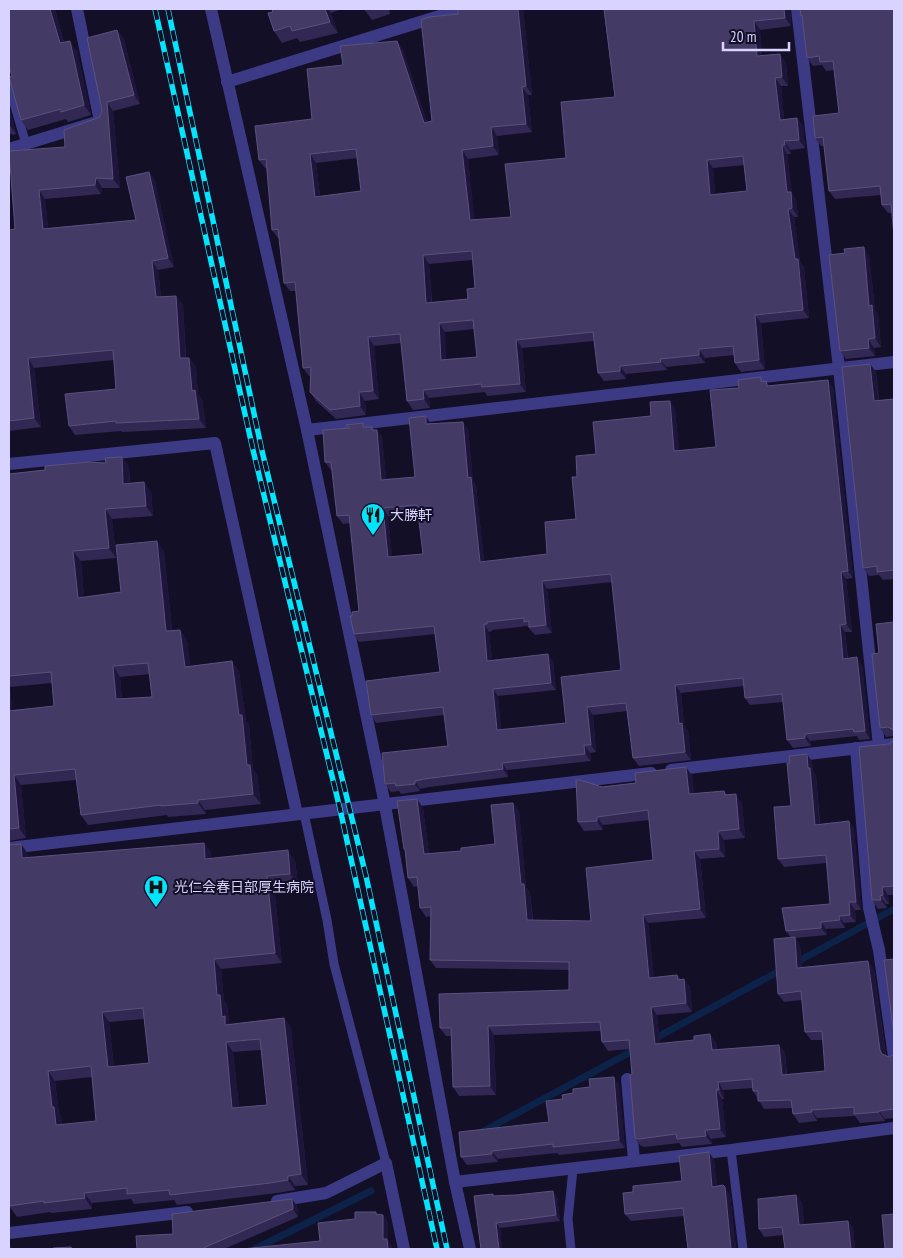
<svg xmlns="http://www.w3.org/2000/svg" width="903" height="1258" viewBox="0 0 903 1258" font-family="'PT Sans Narrow','Noto Sans JP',sans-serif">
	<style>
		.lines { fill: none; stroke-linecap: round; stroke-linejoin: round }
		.stream { stroke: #0c2248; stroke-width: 7 }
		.service { stroke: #3d3a85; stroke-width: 9 }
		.minor { stroke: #3d3a85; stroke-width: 12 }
		.rail-casing { stroke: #00e5ff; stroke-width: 5.5 }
		.rail { stroke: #130f26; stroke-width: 4; stroke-dasharray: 11; stroke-linecap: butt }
		.wall { fill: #312854; fill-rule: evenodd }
		.shaded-wall { fill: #1d163a }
		.building { fill: #433a66; stroke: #5a527e; fill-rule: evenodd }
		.labels { text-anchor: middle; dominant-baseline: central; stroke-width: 4; stroke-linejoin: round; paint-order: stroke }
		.poi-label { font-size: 14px; fill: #d9d4ff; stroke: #130f26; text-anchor: start }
	</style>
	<rect width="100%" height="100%" fill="#130f26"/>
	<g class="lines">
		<g class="stream">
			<polyline points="795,963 894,909"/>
			<polyline points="652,1040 783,969"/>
			<polyline points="480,1133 638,1048"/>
			<polyline points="255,1249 371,1191"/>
		</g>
		<g class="service">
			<polyline points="9,86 26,144"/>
			<polyline points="304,813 327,920 334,964 386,1163"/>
			<polyline points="731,1150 743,1249"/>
			<polyline points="571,1249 568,1219 573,1169"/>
		</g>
		<g class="minor">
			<polyline points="211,9 307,430 383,795 455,1182 470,1249"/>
			<polyline points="797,9 839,368 879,746"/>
			<polyline points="227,82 462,9"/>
			<polyline points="9,149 100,121 77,9"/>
			<polyline points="307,430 894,362"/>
			<polyline points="9,464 215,443 297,814"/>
			<polyline points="856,748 869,908 879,950 894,1057"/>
			<polyline points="671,770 894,744"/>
			<polyline points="9,848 651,773"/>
			<polyline points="627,1079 634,1161"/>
			<polyline points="455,1182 731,1150 894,1128"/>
			<polyline points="277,1201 326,1193 386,1163 404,1249"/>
			<polyline points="9,1233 187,1212"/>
		</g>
		<g class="rail-casing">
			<g id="rail">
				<polyline points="155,9 253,450 340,809 437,1249"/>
				<polyline points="168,9 262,451 366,876 447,1249"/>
			</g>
		</g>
		<use href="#rail" class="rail"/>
	</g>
	<g class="wall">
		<polygon points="55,9 64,42 77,51 91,115 68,122 66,119 28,130 21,120 12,76"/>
		<polygon points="272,9 342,9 331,13 338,33 300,42 297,38 282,43 274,31 273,12"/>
		<polygon points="364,9 389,9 390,14 372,20"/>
		<path d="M523,9L532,95H528L532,132L497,136L499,155L468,159L474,220L511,217L566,158L615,97L604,9H790L791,26L760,30L762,56L780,54L786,63L788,86H781L784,119L797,118L803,126L805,148L790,150L791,154H787L792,194L796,200L798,217H794L800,262L804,267L809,318L761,323L765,369L741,372L735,363L734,355L705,358V363L666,367L667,370L626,374V379L604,381L598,373L594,341L522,348L526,392L487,396L485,392L429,398L430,408L413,410L407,401L401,343L374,346L379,399L365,401L366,415L336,419L316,401L310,392V376H309L303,368L296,291H290L284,283L279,238H278L272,230L267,168H265L259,160L312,119L343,65L397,41L403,50L427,122L432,121ZM357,158L361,191L320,196L316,163ZM744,165L747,191L715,194L713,168ZM472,260L475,288L468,299L432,302L429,264ZM474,329L477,357L446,359L445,332Z"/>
		<polygon points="894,9 892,213 888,213 882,205 881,195 835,199 829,191 824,146 821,146 815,138 839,113 834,70 826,71 822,65 813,66 807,58 803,18 801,16"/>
		<polygon points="117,30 124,39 140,104 113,111 120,188 102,188 101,194 45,199 48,228 136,220 149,172 155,181 174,267 158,270 161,296 176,296 183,305 186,358 189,358 196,367 198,394 202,399 206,428 122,432 121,431 75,435 69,426 116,389 114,360 34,368 41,427 9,431 9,230 15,229 65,147 100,117"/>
		<polygon points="9,107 16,134 13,135 12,134 9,134"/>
		<polygon points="869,255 875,310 878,314 881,347 874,348 875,356 846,359 840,351"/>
		<polygon points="870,364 876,372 879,400 894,399 894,579 883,580 879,575 869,576 863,568"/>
		<path d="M828,380L833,388L853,578L846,579L852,632H845L848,658L862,665L870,739L859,740L857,736L810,741L811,746L793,748L787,740L783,702L750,705L745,698L744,686L681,693L684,725L688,731L691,760L639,766L633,758L627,711L593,715L596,752L590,753L591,761L507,770L508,777L429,787L420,789V791L401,794L399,791L391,792L385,784L448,746L444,715L376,723L371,715L440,672L435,634L359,642L354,634L352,616L359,611L350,523L343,524L337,516L332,470H331L325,462L348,428L346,425L366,427H372L374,430H377L382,437L386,479L415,477L431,424L468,429L473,481L476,485L484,562L547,554L576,519L577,477L596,454L651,416L675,408L679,451L716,447L739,388L764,382L766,381L769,386ZM418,513L423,554L392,557L388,516ZM612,582L621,670L566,723L501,730L498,696L556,690L553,662L548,654L492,660L489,632L492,631V630L527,626L535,635L552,633L547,589Z"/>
		<path d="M122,457L129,467L130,483L144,482L151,492L153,516L112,519L116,558L81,561L84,597L121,592L164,551L172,630H180L187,640L190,666L232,661L239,672L246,721L249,725L253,769L257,775L261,804L205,810L206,814L168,817L167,815L88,825L81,815L76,780L21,785L26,838L9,841V474L106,463ZM150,674L152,697L122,699L120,677ZM52,683L54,706L12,710L10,687Z"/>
		<polygon points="894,622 894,736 886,737 880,728 879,653"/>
		<polygon points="894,740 894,895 888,895 889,904 886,904 887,908 878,909 872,900 889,744"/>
		<polygon points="807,754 812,762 813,771 816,775 820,824 849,821 854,829 861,910 855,910 856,922 844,923 845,928 826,929 827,935 795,938 800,946 802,967 868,961 874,970 886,1055 889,1057 893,1055 894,1052 894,1118 885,1119 885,1121 860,1123 855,1116 817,1118 817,1121 799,1123 793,1114 792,1108 764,1109 753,1091 753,1088 723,1090 724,1099 722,1099 726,1137 711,1139 712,1144 682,1147 679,1143 645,1147 641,1146 635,1138 632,1074 630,1049 608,1051 602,1042 601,1031 494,1035 496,1095 459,1096 453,1087 451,1036 446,1036 440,1028 569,990 569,970 436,968 430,960 431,916 426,917 420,908 418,886 414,887 408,878 406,852 404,849 417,799 423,808 429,854 461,851 495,844 513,803 519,811 526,888 530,892 533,920 591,921 653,860 649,820 603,825 603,830 584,831 578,822 602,787 636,783 686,767 692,776 694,794 724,791 727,795 742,803 745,838 724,840 725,857 700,859 706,918 648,923 654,978 677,975 680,979 684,979 690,987 692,1012 657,1015 660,1044 716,1042 717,1049 779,1045 785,1053 787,1074 825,1071 823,1040 811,1040 805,1032 802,1000 784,1002 778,994 791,938 786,931 830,904 826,863 784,867 778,859 791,806 790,763"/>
		<path d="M204,843L211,853V858L295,861L298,884L274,886L282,963L221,969L224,1001L227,1005L229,1022L230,1024L284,1018L291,1028L308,1185L295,1186V1190L277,1193L177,1205L174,1200L134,1204L131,1199L92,1203V1209L51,1213L50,1212L17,1217L9,1206L28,854V858ZM144,1019L149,1063L114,1067L109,1022ZM261,1050L267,1105L239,1107L233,1052ZM92,1077L96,1121L62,1125L61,1117L59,1113L55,1081Z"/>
		<polygon points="614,1077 619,1085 625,1148 559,1155 557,1153 498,1159 498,1162 467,1165 461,1157 549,1122 563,1099 573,1093 590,1087"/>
		<polygon points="709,1152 714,1160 717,1186 730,1195 736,1249 688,1249 684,1216 631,1221 625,1214 633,1192 682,1181"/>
		<polygon points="796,1195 802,1203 804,1225 848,1221 853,1228 855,1249 785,1249 783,1235 764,1237 759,1229"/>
		<polygon points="494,1196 557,1197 560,1221 500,1228 502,1249 481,1249"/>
		<polygon points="292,1199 297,1206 298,1217 224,1249 137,1249 173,1234"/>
	</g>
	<g class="shaded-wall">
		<polygon points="50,9 55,9 67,54 60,43"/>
		<polygon points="325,9 328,9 331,13 338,33 330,22"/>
		<polygon points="518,9 523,9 532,95 526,86"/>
		<polygon points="784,9 790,9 791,26 785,18"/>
		<polygon points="754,21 760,30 763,65 757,56"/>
		<polygon points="117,30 124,39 140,104 134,95"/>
		<polygon points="70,41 77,51 91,115 84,105"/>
		<polygon points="397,41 403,50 430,131 424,123"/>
		<polygon points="780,54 786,63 788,86 782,77"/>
		<polygon points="775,78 781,86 785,128 780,120"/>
		<polygon points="522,87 528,95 532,132 526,124"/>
		<polygon points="107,102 113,111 120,188 113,179"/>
		<polygon points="9,107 16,134 9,124"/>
		<polygon points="797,118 803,126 805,148 799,140"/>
		<polygon points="491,127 497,136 499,155 493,146"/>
		<polygon points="784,141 790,150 791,154 785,145"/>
		<polygon points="782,145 787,154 792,194 796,200 798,217 792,208 787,192"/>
		<polygon points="462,150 468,159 476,229 470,220"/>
		<polygon points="310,154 316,163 321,205 315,197"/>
		<polygon points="707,160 713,168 716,203 710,195"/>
		<polygon points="149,172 155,181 174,267 168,258"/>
		<polygon points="96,178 102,188 101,194 95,185"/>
		<polygon points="39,190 45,199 49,238 43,229"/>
		<polygon points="788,209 794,217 800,262 804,267 809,318 803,310 795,259"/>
		<polygon points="864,247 869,255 875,310 878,314 881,347 875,338 869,306"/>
		<polygon points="423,255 429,264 432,311 426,303"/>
		<polygon points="152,261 158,270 162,306 156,297"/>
		<polygon points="176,296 183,305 186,368 180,358"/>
		<polygon points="755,315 761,323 765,369 759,360"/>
		<polygon points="439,323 445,332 447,368 441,360"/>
		<polygon points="368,337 374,346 379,399 373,391"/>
		<polygon points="868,339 874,348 875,356 869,348"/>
		<polygon points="516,340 522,348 526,392 520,384"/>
		<polygon points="699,349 705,358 705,363 699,355"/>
		<polygon points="28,358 34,368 41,427 34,418"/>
		<polygon points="189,358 196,367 198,394 202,399 206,428 199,419 192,391"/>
		<polygon points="660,359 666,367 667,370 661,362"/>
		<polygon points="870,364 876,372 879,409 874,401"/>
		<polygon points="620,366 626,374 626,379 620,371"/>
		<polygon points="828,380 833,388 853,578 848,571"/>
		<polygon points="423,390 429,398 430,408 424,399"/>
		<polygon points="359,392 365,401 366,415 360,406"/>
		<polygon points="670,401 675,408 680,459 674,451"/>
		<polygon points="426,416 431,424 426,424"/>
		<polygon points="463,422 468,429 473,481 476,485 485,570 480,562 468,478"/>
		<polygon points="377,430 382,437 387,487 381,480"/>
		<polygon points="122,457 129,467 130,494 123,484"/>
		<polygon points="144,482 151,492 153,516 146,506"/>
		<polygon points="383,508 388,516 393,565 388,557"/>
		<polygon points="105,509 112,519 116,558 109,548"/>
		<polygon points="157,541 164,551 173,641 166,631"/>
		<polygon points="73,551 81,561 85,608 78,598"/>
		<polygon points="841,572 846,579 852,632 846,624"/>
		<polygon points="542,581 547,589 552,633 546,625"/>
		<polygon points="484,624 489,632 493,668 487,661"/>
		<polygon points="840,625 845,632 848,666 843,659"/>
		<polygon points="180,630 187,640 192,677 185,667"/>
		<polygon points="548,654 553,662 556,690 551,683"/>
		<polygon points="857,657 862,665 870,739 865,731"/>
		<polygon points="232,661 239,672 246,721 249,725 253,769 257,775 261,804 253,794 247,765 239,715"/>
		<polygon points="113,666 120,677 123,710 116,699"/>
		<polygon points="675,685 681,693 684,725 688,731 691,760 685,752 679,724"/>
		<polygon points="9,686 10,687 13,721 9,714"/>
		<polygon points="493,689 498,696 502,738 497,730"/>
		<polygon points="587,707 593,715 596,752 591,745"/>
		<polygon points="805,734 810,741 811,746 805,738"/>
		<polygon points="584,745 590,753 591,761 585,754"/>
		<polygon points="807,754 812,762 813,771 816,775 820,832 815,825"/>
		<polygon points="502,763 507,770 508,777 503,769"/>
		<polygon points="686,767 692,776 695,803 689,794"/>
		<polygon points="14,775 21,785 26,838 19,828"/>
		<polygon points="415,781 420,789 420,791 415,784"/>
		<polygon points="736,794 742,803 745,838 739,829"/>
		<polygon points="417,799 423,808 430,863 424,854"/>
		<polygon points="198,800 205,810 206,814 198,803"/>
		<polygon points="513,803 519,811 526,888 530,892 533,928 527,920 521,884"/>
		<polygon points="597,817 603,825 603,830 597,821"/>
		<polygon points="849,821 854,829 861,910 856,902"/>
		<polygon points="718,831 724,840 725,857 719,849"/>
		<polygon points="204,843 211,853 213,869 205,859"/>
		<polygon points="21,844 28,854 29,869 22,858"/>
		<polygon points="288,850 295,861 298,884 290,874"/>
		<polygon points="694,851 700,859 706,918 700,909"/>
		<polygon points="267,876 274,886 282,963 275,953"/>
		<polygon points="882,887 888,895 889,904 883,895"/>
		<polygon points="880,896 886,904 887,908 881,900"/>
		<polygon points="849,902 855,910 856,922 850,915"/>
		<polygon points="643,915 648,923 655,987 649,978"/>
		<polygon points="839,916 844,923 845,928 840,920"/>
		<polygon points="821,922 826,929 827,935 821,928"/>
		<polygon points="795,937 800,946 803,976 797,968"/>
		<polygon points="214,959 221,969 224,1001 227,1005 229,1022 232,1027 225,1025 222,1017 217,995"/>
		<polygon points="868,961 874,970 886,1058 882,1054 880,1050"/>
		<polygon points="684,979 690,987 692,1012 686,1003"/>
		<polygon points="651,1007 657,1015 661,1053 655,1044"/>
		<polygon points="102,1012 109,1022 115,1078 108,1067"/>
		<polygon points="284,1018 291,1028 308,1185 301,1174"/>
		<polygon points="488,1026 494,1035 496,1095 490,1086"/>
		<polygon points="710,1034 716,1042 718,1058 712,1050"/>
		<polygon points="226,1042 233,1052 240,1118 232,1108"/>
		<polygon points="779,1045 785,1053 787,1083 782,1075"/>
		<polygon points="48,1071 55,1081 59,1113 61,1117 63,1135 56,1125 52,1107"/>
		<polygon points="614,1077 619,1085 625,1148 619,1140"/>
		<polygon points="718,1082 723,1090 724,1099 719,1090"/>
		<polygon points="716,1090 722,1099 726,1137 720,1129"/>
		<polygon points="811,1110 817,1118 817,1121 812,1112"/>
		<polygon points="879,1111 885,1119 885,1121 879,1112"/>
		<polygon points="705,1130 711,1139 712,1144 706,1136"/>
		<polygon points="492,1151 498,1159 498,1162 492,1154"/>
		<polygon points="709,1152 714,1160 718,1194 712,1187"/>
		<polygon points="288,1176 295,1186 295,1190 288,1180"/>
		<polygon points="725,1187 730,1195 736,1249 731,1249"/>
		<polygon points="553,1191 557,1197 560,1221 556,1215"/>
		<polygon points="84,1193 92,1203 92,1209 85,1198"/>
		<polygon points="796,1195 802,1203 805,1233 799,1225"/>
		<polygon points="292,1199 297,1206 298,1217 293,1209"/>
		<polygon points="383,1215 388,1222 388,1240 392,1246 392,1249 388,1249 383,1239"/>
		<polygon points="848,1221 853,1228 855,1249 851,1249"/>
		<polygon points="496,1223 500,1228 502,1249 499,1249"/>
		<polygon points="9,1243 13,1249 9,1249"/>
	</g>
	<g class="building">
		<polygon points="9,9 50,9 60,43 70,41 84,105 61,112 61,109 21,120 9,77 12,76 9,66"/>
		<polygon points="272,9 325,9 330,22 292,31 290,26 274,31 268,13 273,12"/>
		<path d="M458,9H518L526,86L522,87L526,124L491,127L493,146L462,150L470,220L511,217L505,164L566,158L561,102L615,97L604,9H784L785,18L754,21L757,56L780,54L782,77L775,78L780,120L797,118L799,140L784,141L785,145H782L787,192H791L792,208L788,209L795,259H798L803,310L755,315L759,360L735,363L733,346L699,349V355L660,359L661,362L620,366V371L598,373L593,332L516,340L520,384L482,387L481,384L423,390L424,399L407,401L400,334L368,337L373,391L359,392L360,406L330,410L310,392L311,367L303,368L295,282L284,283L278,229L272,230L266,159L259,160L255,126L312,119L307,69L343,65L340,46L397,41L424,123L432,121L421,20L429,17L458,14ZM356,149L361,191L315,197L310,154ZM743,156L747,191L710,195L707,160ZM472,251L475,288L467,289L468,299L426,303L423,255ZM473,320L477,357L441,360L439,323Z"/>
		<polygon points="800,9 894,9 894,236 891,204 882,205 880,186 829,191 823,137 815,138 813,116 839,113 833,61 820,62 819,56 807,58 802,15 801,16"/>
		<polygon points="117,30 134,95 107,102 113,179 96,178 95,185 39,190 43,229 136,220 126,177 149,172 168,258 152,261 156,297 176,296 180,358 189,358 192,391 195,390 199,419 116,423 116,421 69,426 65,394 116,389 113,350 28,358 34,418 9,421 9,230 15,229 9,151 65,147 64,130 100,117 102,110 87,38"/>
		<polygon points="864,247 869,306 872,305 875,338 868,339 869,348 840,351 829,255 845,253 844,249"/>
		<polygon points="870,364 874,401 894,399 894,570 877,572 877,566 863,568 842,367"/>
		<path d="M761,377V382L766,381L767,386L828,380L848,571L841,572L846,624L840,625L843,659L857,657L865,731L854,732L853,729L805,734V738L787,740L782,694L745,698L743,678L675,685L679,724L682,723L685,752L633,758L626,703L587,707L591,745H584L585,754L502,763L503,769L424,779L415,781V784L396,786L395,783L385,784L382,753L448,746L443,707L371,715L366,681L440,672L434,626L354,634L350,616H352V612L359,611L349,515L337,516L331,462H325L323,430L350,428L346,425L363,423V427H372V430H377L381,480L415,477L409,418L426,416V424L463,422L468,478L471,477L480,562L547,554L545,522L576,519L572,477H577L576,456L596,454L593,422L651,416L650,402L670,401L674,451L716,447L710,390L739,388L738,380ZM417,505L423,554L388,557L383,508ZM611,574L621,670L561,677L566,723L497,730L493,689L551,683L548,654L487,661L484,624H487V622L524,618V622L529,621V627L546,625L542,581Z"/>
		<path d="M122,457L123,484L144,482L146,506L105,509L109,548L73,551L78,598L121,592L116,545L157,541L166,631L180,630L185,667L232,661L239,715H242L247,765H250L253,794L198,800V803L161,806V805L81,815L75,769L14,775L19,828L9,829V711L54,706L51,672L9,676V474L45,470V466L90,462L106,463L105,458ZM148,663L152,697L116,699L113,666Z"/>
		<polygon points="894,622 894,720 893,720 893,730 888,727 880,728 872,654 879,653 876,624"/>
		<polygon points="894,740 894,886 882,887 883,895 880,896 881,900 872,900 859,747 889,744"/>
		<polygon points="807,754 808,768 810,768 815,825 849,821 856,902 849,902 850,915 839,916 840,920 821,922 821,928 786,931 782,908 830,904 826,855 778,859 774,807 791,806 787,763 790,763 789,756"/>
		<polygon points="686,767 689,794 724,791 725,795 736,794 739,829 718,831 719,849 694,851 700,909 643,915 649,978 677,975 678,980 684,979 686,1003 651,1007 655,1044 694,1040 694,1036 710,1034 712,1050 779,1045 782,1075 825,1071 822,1031 805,1032 801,991 778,994 774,939 795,937 797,968 868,961 880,1050 882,1054 889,1057 893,1055 894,1052 894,1109 879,1111 879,1112 854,1114 854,1107 811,1110 812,1112 793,1114 791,1100 758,1101 758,1091 753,1091 752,1079 718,1082 719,1090 716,1090 720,1129 705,1130 706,1136 677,1139 676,1134 639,1139 635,1138 630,1075 632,1074 629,1040 602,1042 600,1022 488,1026 490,1086 453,1087 451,1028 440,1028 439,994 569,990 569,962 430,960 431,907 420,908 417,877 408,878 405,849 404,849 397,801 417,799 424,854 461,851 461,848 495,844 491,805 513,803 521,884 524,884 527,920 591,921 586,868 653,860 648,810 597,817 597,821 578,822 576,780 580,780 602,787 636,783 635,773"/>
		<path d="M204,843L205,859L288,850L290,874L267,876L275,953L214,959L217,995H220L222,1017L225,1016V1025L284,1018L301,1174L288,1176V1180L270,1183L170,1195L169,1190L127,1194V1188L84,1193L85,1198L44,1203V1201L9,1206V845L21,844L22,858ZM143,1008L149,1063L108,1067L102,1012ZM260,1039L267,1105L232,1108L226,1042ZM91,1066L96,1121L56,1125L54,1107H52L48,1071Z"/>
		<polygon points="894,959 894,1034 884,960"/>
		<polygon points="614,1077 619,1140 553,1147 553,1144 492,1151 492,1154 461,1157 459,1132 549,1122 546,1101 563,1099 562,1095 573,1093 573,1089 590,1087 589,1079"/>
		<polygon points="709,1152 712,1187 723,1185 725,1187 731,1249 688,1249 683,1208 625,1214 623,1193 633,1192 633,1186 682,1181 679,1156"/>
		<polygon points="553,1191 556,1215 496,1223 499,1249 481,1249 474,1196 493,1194 493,1196 516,1195"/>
		<polygon points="796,1195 799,1225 848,1221 851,1249 785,1249 782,1227 759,1229 758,1199"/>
		<polygon points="292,1199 293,1209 201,1249 137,1249 136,1236 173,1234 172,1214"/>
		<polygon points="355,1212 376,1212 376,1214 383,1215 383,1239 387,1239 388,1249 242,1249 320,1241 318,1223 355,1219"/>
		<polygon points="894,1214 894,1249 885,1249 882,1215"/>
		<polygon points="71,1247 72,1249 53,1249 53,1248"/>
	</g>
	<defs>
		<g id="restaurant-pin" transform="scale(1.25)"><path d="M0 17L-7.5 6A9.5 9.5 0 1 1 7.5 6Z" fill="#00e5ff" stroke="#130f26"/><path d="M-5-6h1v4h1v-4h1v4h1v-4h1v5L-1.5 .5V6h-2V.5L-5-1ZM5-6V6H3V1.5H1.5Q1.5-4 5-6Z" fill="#111"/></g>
		<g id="hospital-pin" transform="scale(1.25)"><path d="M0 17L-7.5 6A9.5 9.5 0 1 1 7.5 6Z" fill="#00e5ff" stroke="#130f26"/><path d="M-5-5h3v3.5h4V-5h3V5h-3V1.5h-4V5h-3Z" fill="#111"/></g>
	</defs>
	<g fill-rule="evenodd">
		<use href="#restaurant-pin" x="373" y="515"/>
		<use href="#hospital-pin" x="156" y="887"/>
	</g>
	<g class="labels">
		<g class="poi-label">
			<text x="390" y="515">大勝軒</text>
			<text x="174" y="887">光仁会春日部厚生病院</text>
		</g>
	</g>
	<rect width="903" height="1258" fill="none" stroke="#d9d4ff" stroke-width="20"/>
	<path d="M723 42v8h66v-8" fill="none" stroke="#d9d4ff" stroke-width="2.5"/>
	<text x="730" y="42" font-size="15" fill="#d9d4ff" stroke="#130f26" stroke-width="4" paint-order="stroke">20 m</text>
</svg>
